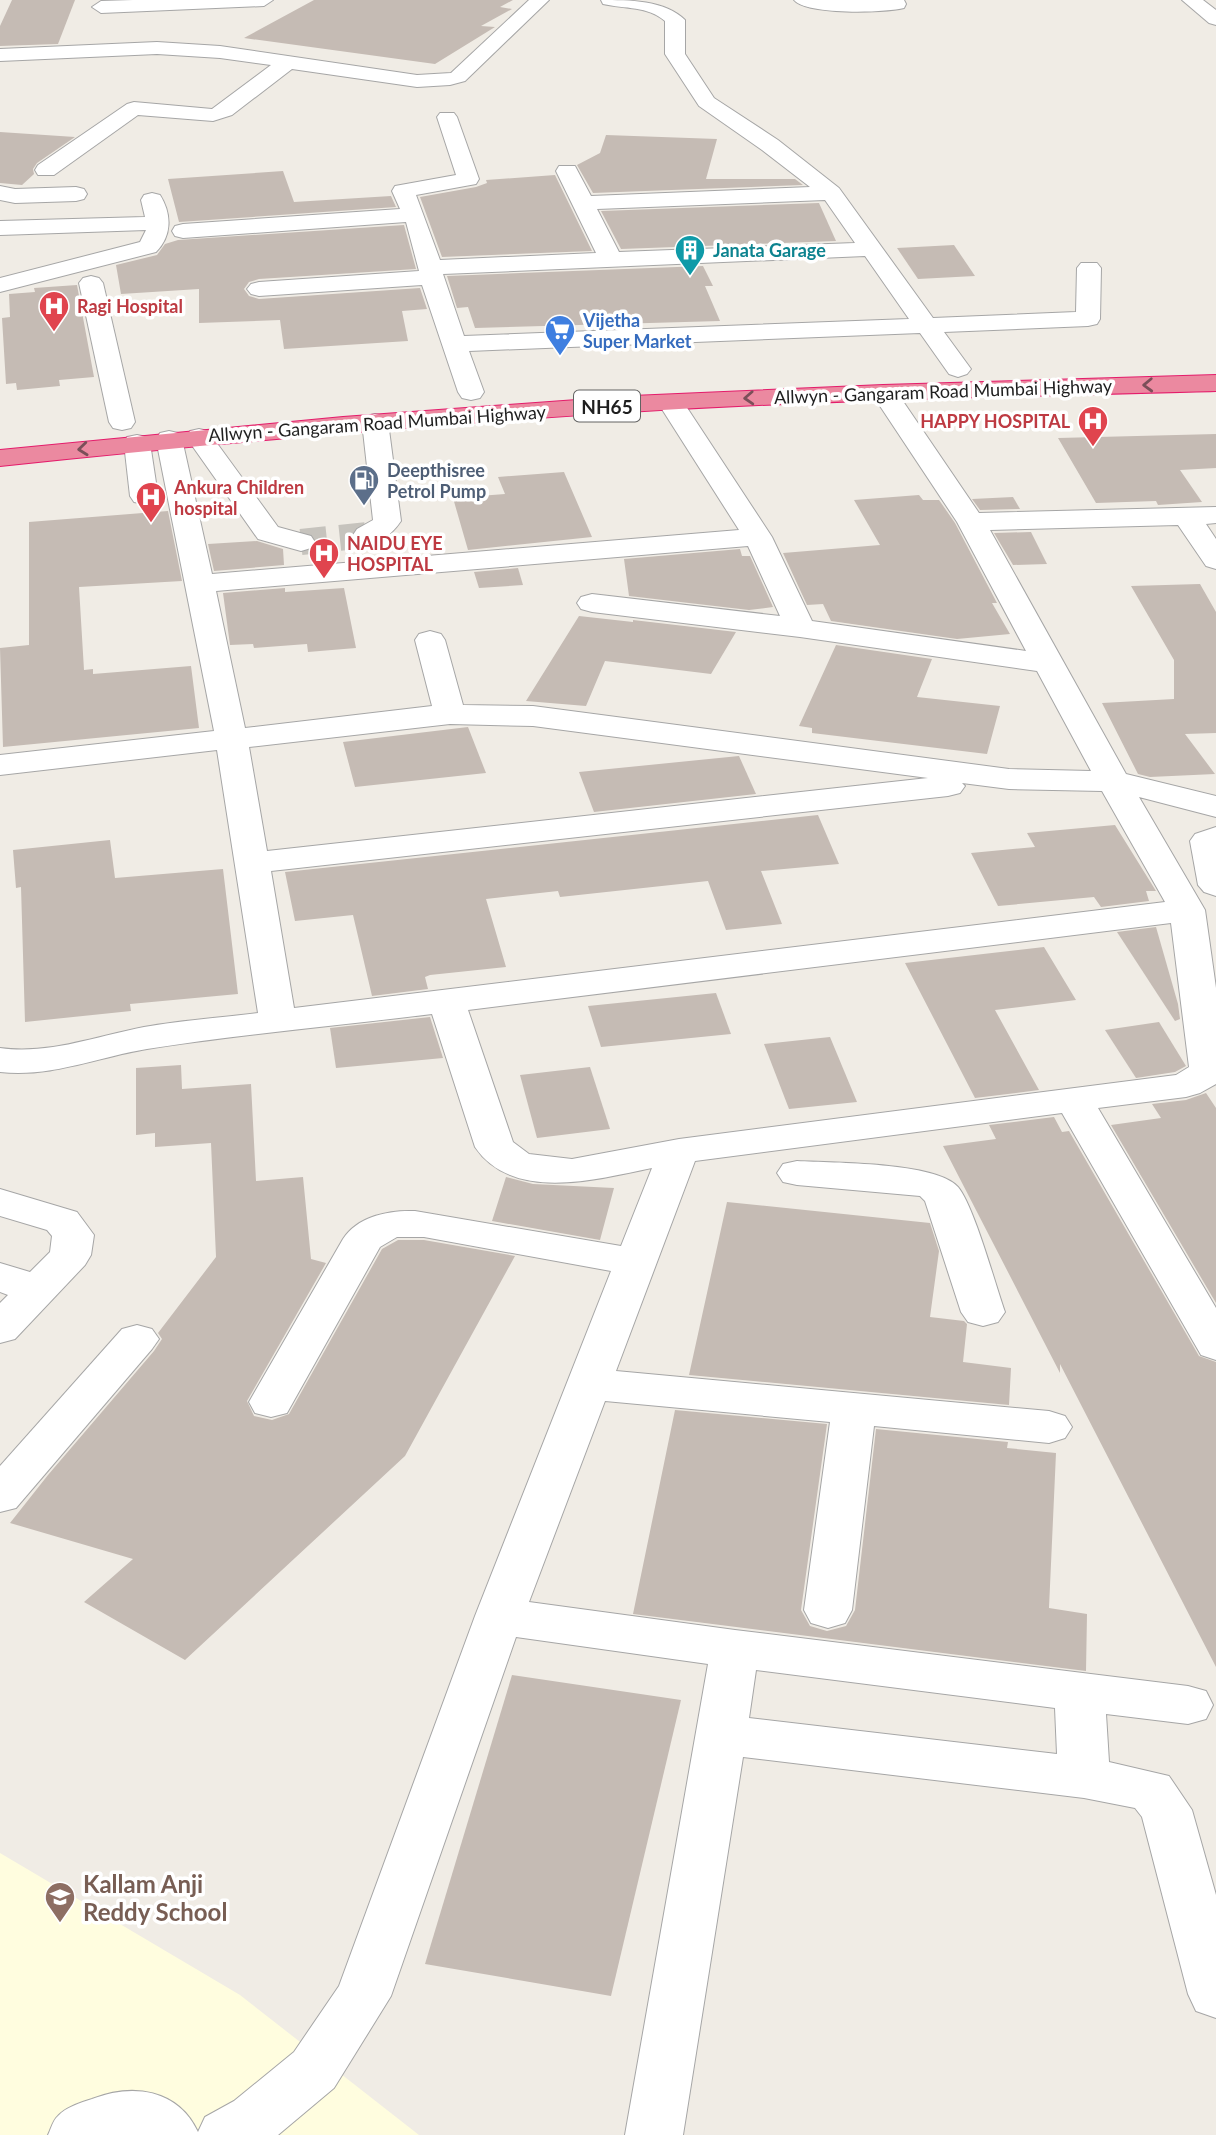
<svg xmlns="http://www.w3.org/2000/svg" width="1216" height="2135" viewBox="0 0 1216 2135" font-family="Lato,sans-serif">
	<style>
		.education { fill: #fffddf }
		.building { fill: #c5bbb4 }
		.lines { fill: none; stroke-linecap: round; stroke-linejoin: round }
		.minor-tunnel { stroke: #c6c3bd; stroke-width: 26; stroke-dasharray: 26 13; stroke-linecap: butt }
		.minor-casing { stroke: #a6a6a6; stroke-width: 2 }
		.highway-casing { stroke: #e41c6b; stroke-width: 2 }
		.minor { fill: #fff; fill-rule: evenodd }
		.highway { fill: #eb89a0; fill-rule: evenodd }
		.oneway { stroke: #7b4f59 }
		.labels { text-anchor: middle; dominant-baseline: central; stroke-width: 7; stroke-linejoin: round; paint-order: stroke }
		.far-culture-label { font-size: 18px; font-weight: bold; fill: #0d838f; stroke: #fff; text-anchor: start }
		.far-health-label { font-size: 18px; font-weight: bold; fill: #be3a42; stroke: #fff; text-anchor: start }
		.far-shop-label { font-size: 18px; font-weight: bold; fill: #366cbe; stroke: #fff; text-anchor: start }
		.far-street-label { font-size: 18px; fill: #1f1f1f; stroke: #fff }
		.far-service-label { font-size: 18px; font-weight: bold; fill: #4e5e75; stroke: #fff; text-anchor: start }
		.shield { fill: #fff; stroke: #626262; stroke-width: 2 }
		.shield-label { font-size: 19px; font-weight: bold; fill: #1f1f1f }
		.near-education-label { font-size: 24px; font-weight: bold; fill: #785e54; stroke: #fff; text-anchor: start }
	</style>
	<rect width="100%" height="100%" fill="#f0ece5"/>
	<polygon class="education" points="0,1853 240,1995 419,2135 0,2135"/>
	<g class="building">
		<polygon points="12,0 75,0 58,44 0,46 0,26"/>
		<polygon points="314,0 513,0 500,7 512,9 481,26 495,27 435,64 244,38"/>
		<polygon points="0,132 75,137 37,163 33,169 34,174 22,185 0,183"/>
		<polygon points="606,135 717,139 706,179 795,179 803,185 593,193 577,165 600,153"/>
		<polygon points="283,171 294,202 391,196 396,207 179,222 168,179"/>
		<polygon points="555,175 592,251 442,257 420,197 476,187 487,183 486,180"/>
		<polygon points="819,203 836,241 621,249 601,211"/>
		<polygon points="404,225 416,269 259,279 249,282 244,289 249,296 259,299 420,288 427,309 402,311 408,341 284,349 280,320 199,323 199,289 121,294 116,265 157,255 165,244 178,240"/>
		<polygon points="954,245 975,276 918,279 897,248"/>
		<polygon points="703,266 713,286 705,286 720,321 475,328 468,307 457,308 447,276"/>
		<polygon points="77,285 94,377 59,380 60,386 17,390 16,383 6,384 2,318 10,317 9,294 35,292 34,288"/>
		<polygon points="1216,434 1216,468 1180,470 1202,502 1158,505 1156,501 1096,503 1058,438"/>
		<polygon points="564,472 592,537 468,550 453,498 505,494 498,477"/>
		<polygon points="919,495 923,500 939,500 955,523 997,603 992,603 1010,634 957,639 831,621 823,604 807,605 783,553 880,545 854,500"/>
		<polygon points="1013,497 1020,509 980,510 972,499"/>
		<polygon points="168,511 182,581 79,587 84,670 93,669 93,674 191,666 199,728 3,747 0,648 29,645 29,522"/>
		<polygon points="1031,532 1047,564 1013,565 994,533"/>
		<polygon points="257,541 283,549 284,565 214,571 208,544"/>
		<polygon points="740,549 742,556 750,556 773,607 749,610 629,596 624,559"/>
		<polygon points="518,568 523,585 479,588 474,572"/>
		<polygon points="1200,584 1216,612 1216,733 1185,734 1215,774 1150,777 1138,774 1102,703 1174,699 1174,660 1131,586"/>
		<polygon points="285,588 285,592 344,588 356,648 308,652 307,644 254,648 253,644 230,645 223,593"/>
		<polygon points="579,616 633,622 633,620 736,632 711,674 605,661 586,706 526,701"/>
		<polygon points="836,645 932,659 917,697 1000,706 987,754 812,733 812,728 799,726"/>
		<polygon points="468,727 486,773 355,787 343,742"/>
		<polygon points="739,756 756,794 594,812 579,772"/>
		<polygon points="818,815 839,864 761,871 782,924 726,930 708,881 560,897 558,891 486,899 506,967 430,975 425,977 428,989 372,996 353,915 295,921 285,872"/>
		<polygon points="1115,825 1156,891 1146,891 1149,901 1101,907 1094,897 998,906 971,853 1035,847 1027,833"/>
		<polygon points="110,840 115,878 223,869 238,994 130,1004 131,1011 25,1022 21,887 16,888 13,850"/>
		<polygon points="1156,927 1178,1004 1180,1019 1175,1021 1117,932"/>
		<polygon points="1044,947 1076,1000 995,1010 1039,1090 975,1098 905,963"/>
		<polygon points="716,993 731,1034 601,1047 588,1006"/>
		<polygon points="430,1017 443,1058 336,1068 330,1028"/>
		<polygon points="1159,1022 1186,1066 1175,1072 1136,1078 1105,1030"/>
		<polygon points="830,1037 857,1102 789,1109 764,1044"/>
		<polygon points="181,1065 182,1089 251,1084 256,1181 303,1177 311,1259 326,1263 247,1401 254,1416 272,1420 289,1414 382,1249 398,1240 424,1240 515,1256 405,1456 185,1660 84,1602 133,1559 10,1523 48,1475 154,1351 162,1339 158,1333 216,1257 211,1143 155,1147 155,1133 136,1135 136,1068"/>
		<polygon points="590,1067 610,1129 537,1138 520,1075"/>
		<polygon points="1206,1093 1216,1108 1216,1303 1111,1125 1161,1118 1152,1104 1186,1100"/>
		<polygon points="1054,1117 1062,1132 1069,1131 1199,1356 1216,1362 1216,1667 1060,1364 1060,1373 943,1146 996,1139 989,1125"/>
		<polygon points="506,1177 533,1184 614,1188 600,1240 492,1221"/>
		<polygon points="727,1202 930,1223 939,1251 930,1317 964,1321 967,1324 963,1362 1011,1368 1009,1405 689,1375"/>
		<polygon points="675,1410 827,1424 801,1610 810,1626 827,1631 846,1626 855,1610 876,1429 1008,1442 1007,1448 1056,1453 1049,1608 1087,1614 1086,1671 633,1614"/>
		<polygon points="512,1675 681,1700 611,1996 425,1964"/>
	</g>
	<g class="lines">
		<polyline class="minor-tunnel" points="301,542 367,535"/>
		<g class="minor-casing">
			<g id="minor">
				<polygon points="133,0 273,0 264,6 101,13 92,7 101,1"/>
				<polygon points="529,0 549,0 465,81 450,85 417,87 292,69 232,115 213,121 138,115 54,175 38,175 35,170 38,165 127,104 134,102 212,109 271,65 220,58 157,54 0,61 0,49 157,42 220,46 417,75 451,73"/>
				<path d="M601,0C629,0 665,0 685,20V54L714,98L778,140L839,188L933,318L1076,312L1077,268L1081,263H1097L1101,268L1100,319L1097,324L1088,326L944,332L971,369L967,374L958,377L949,374L920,333L469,351L484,392L480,398L471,400L462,398L458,392L422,285L259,296L251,294L247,289L251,284L259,282L419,271L406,222L183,238L175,236L172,231L175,226L183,224L400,209L392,191L395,186L456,175L437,117L440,113H454L457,117L479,179L476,184L416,195L440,260L596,253L556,171L559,166H575L591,196L810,187L762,150L699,106L665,54V21C648,6 625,9 603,4ZM825,200L855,243L619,252L597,209ZM865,256L909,319L464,336L443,274Z"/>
				<path d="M794,0H904L906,4L904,8C884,13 806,15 794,0Z"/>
				<polygon points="1182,0 1203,0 1216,10 1216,25 1209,23"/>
				<polygon points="0,186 15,189 76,187 84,189 87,194 84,199 76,201 15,203 0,200"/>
				<path d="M152,193L160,195C172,214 172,236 156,252L0,292V278L140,242L146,230L0,235V221L145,217L141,200L144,195Z"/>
				<polygon points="91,276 99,278 103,283 135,422 131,428 122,430 113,428 109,422 79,283 83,278"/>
				<path d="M885,386L894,388L979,513L1216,507V523L1206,524L1216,539V569L1206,566L1178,525L990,530L1126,774L1216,796V817L1139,797L1205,910L1216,988V1084L1200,1093L1186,1097L1098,1108L1216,1308V1360L1201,1355L1062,1113L695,1161L616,1371L1049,1411L1065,1416L1072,1427L1065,1438L1049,1443L874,1426L852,1610L845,1623L828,1628L811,1623L804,1610L830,1422L605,1401L529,1602L735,1630L1188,1686L1206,1691L1213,1705L1206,1719L1188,1724L1106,1714L1109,1762L1169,1776L1192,1810L1216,1895V2018L1196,2011L1188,1994L1142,1817L1135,1808L1084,1798L743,1757L683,2135H625L708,1664L516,1637L391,1996L334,2088L278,2135H48C51,2129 53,2120 58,2116C66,2107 80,2103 92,2099C133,2083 178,2089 198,2132L205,2117L234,2101L294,2052L339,1986L475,1616L611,1271L424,1237H397L380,1247L287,1413L271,1417L255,1413L249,1402L343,1239C358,1216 389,1210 415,1211L621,1246L652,1168C597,1179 513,1203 475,1147L432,1014C337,1026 241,1034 147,1049C98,1057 50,1078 0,1072V1048C49,1055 97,1036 144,1027C182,1020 220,1018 258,1013L217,750L0,775V755L214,731L156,439L160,433L169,431L178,433L182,439L212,574L739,530L658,403L662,397L671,395L680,397L772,537L812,621L1026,651L957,522L872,394L876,388ZM748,546L780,616L592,594L581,597L577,603L581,609L592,612L800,637L1037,671L1091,771L1009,769L533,706L463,705L445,640L441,634L430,631L419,634L415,640L432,706L245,728L216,591ZM450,724L533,726L928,778L267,851L249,747ZM962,783L1009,789L1102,791L1165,902L294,1008L271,871L948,796L960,793L965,786ZM1171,923L1189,1067L1176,1075L679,1139L572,1159L529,1154L513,1142L468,1010ZM756,1670L1055,1708L1057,1754L749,1718Z"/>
				<path d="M375,414L384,416L388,422L401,521C390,537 377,546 357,541L353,535L357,529L373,520L362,422L366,416Z"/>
				<polygon points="199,429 208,431 278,527 311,536 315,542 311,548 301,551 258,539 186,437 190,431"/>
				<polygon points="137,435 147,437 150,443 158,496 154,502 144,504 134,502 130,496 124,443 127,437"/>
				<polygon points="1216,827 1216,896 1204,892 1198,885 1190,841 1195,834"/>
				<path d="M797,1161C833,1163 936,1162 958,1187C974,1206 995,1284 1005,1312L998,1322L983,1326L968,1322L961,1312L925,1201L920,1196L797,1185L783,1182L777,1173L783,1164Z"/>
				<polygon points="0,1189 77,1212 94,1235 91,1255 85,1265 15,1339 0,1343 0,1303 8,1295 0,1292 0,1263 30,1272 50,1252 52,1236 47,1230 0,1216"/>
				<polygon points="137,1325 152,1329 159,1339 152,1349 16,1508 0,1512 0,1466 122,1329"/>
			</g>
		</g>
		<g class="highway-casing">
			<path id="highway" d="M1216,375V391C1020,396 824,400 628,412C418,425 209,444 0,466V450L343,417L632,396L883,385Z"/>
		</g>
		<use href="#minor" class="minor"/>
		<use href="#highway" class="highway"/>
	</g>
	<defs><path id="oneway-chevron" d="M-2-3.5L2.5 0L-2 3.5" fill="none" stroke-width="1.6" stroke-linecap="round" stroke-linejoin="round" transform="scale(1.75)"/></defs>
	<g class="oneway">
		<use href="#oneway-chevron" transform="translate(1148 385) rotate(178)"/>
		<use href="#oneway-chevron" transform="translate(749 398) rotate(177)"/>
		<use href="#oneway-chevron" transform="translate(83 449) rotate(174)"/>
	</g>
	<defs>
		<g id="building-pin" transform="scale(1.575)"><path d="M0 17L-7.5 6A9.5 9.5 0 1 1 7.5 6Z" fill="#0f9aa8" stroke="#fff"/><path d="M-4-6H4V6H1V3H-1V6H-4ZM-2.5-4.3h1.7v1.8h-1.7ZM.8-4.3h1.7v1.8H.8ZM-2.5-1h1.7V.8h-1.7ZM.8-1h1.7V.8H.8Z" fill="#fff"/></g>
		<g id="hospital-pin" transform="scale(1.575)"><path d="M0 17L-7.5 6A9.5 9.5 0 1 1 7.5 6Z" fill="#e0444e" stroke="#fff"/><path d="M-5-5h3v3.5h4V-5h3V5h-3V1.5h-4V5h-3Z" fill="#fff"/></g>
		<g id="supermarket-pin" transform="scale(1.575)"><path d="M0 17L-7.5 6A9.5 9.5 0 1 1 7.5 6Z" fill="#3f7fe0" stroke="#fff"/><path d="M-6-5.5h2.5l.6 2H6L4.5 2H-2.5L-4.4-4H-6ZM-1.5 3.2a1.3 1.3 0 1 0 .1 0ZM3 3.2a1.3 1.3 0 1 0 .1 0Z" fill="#fff"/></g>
		<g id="fuel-pin" transform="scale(1.575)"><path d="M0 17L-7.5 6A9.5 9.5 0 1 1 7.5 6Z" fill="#5c6f8a" stroke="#fff"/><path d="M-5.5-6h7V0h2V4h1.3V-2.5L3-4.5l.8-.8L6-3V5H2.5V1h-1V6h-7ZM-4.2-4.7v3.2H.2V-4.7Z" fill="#fff"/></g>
		<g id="school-pin" transform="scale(1.575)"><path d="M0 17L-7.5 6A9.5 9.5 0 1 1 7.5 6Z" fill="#8d6e63" stroke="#fff"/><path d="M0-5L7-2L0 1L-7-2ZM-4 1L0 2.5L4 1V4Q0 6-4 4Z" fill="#fff"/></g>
	</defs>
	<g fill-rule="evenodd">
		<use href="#building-pin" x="690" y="250"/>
		<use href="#hospital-pin" x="54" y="306"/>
		<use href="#supermarket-pin" x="560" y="330"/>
		<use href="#hospital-pin" x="1093" y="421"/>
		<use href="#fuel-pin" x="364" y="480"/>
		<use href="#hospital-pin" x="151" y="497"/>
		<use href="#hospital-pin" x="324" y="553"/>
		<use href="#school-pin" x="60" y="1897"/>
	</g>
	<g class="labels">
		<g class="far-culture-label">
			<text x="713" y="250">Janata Garage</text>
		</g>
		<g class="far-health-label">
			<text x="77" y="306">Ragi Hospital</text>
			<text x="1070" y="421" text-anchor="end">HAPPY HOSPITAL</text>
			<text x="174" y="487">Ankura Children<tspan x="174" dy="21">hospital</tspan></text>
			<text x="347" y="543">NAIDU EYE<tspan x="347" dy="21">HOSPITAL</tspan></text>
		</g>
		<g class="far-shop-label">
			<text x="583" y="320">Vijetha<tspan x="583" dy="21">Super Market</tspan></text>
		</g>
		<g class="far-street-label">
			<text transform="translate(943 391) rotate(-2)">Allwyn - Gangaram Road Mumbai Highway</text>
			<text transform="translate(377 423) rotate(-4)">Allwyn - Gangaram Road Mumbai Highway</text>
		</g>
		<g class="far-service-label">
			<text x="387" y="470">Deepthisree<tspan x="387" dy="21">Petrol Pump</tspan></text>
		</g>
		<rect class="shield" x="574" y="390.5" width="66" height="31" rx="5"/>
		<g class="shield-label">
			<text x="607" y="406">NH65</text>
		</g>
		<g class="near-education-label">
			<text x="83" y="1883">Kallam Anji<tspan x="83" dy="28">Reddy School</tspan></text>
		</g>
	</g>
</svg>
